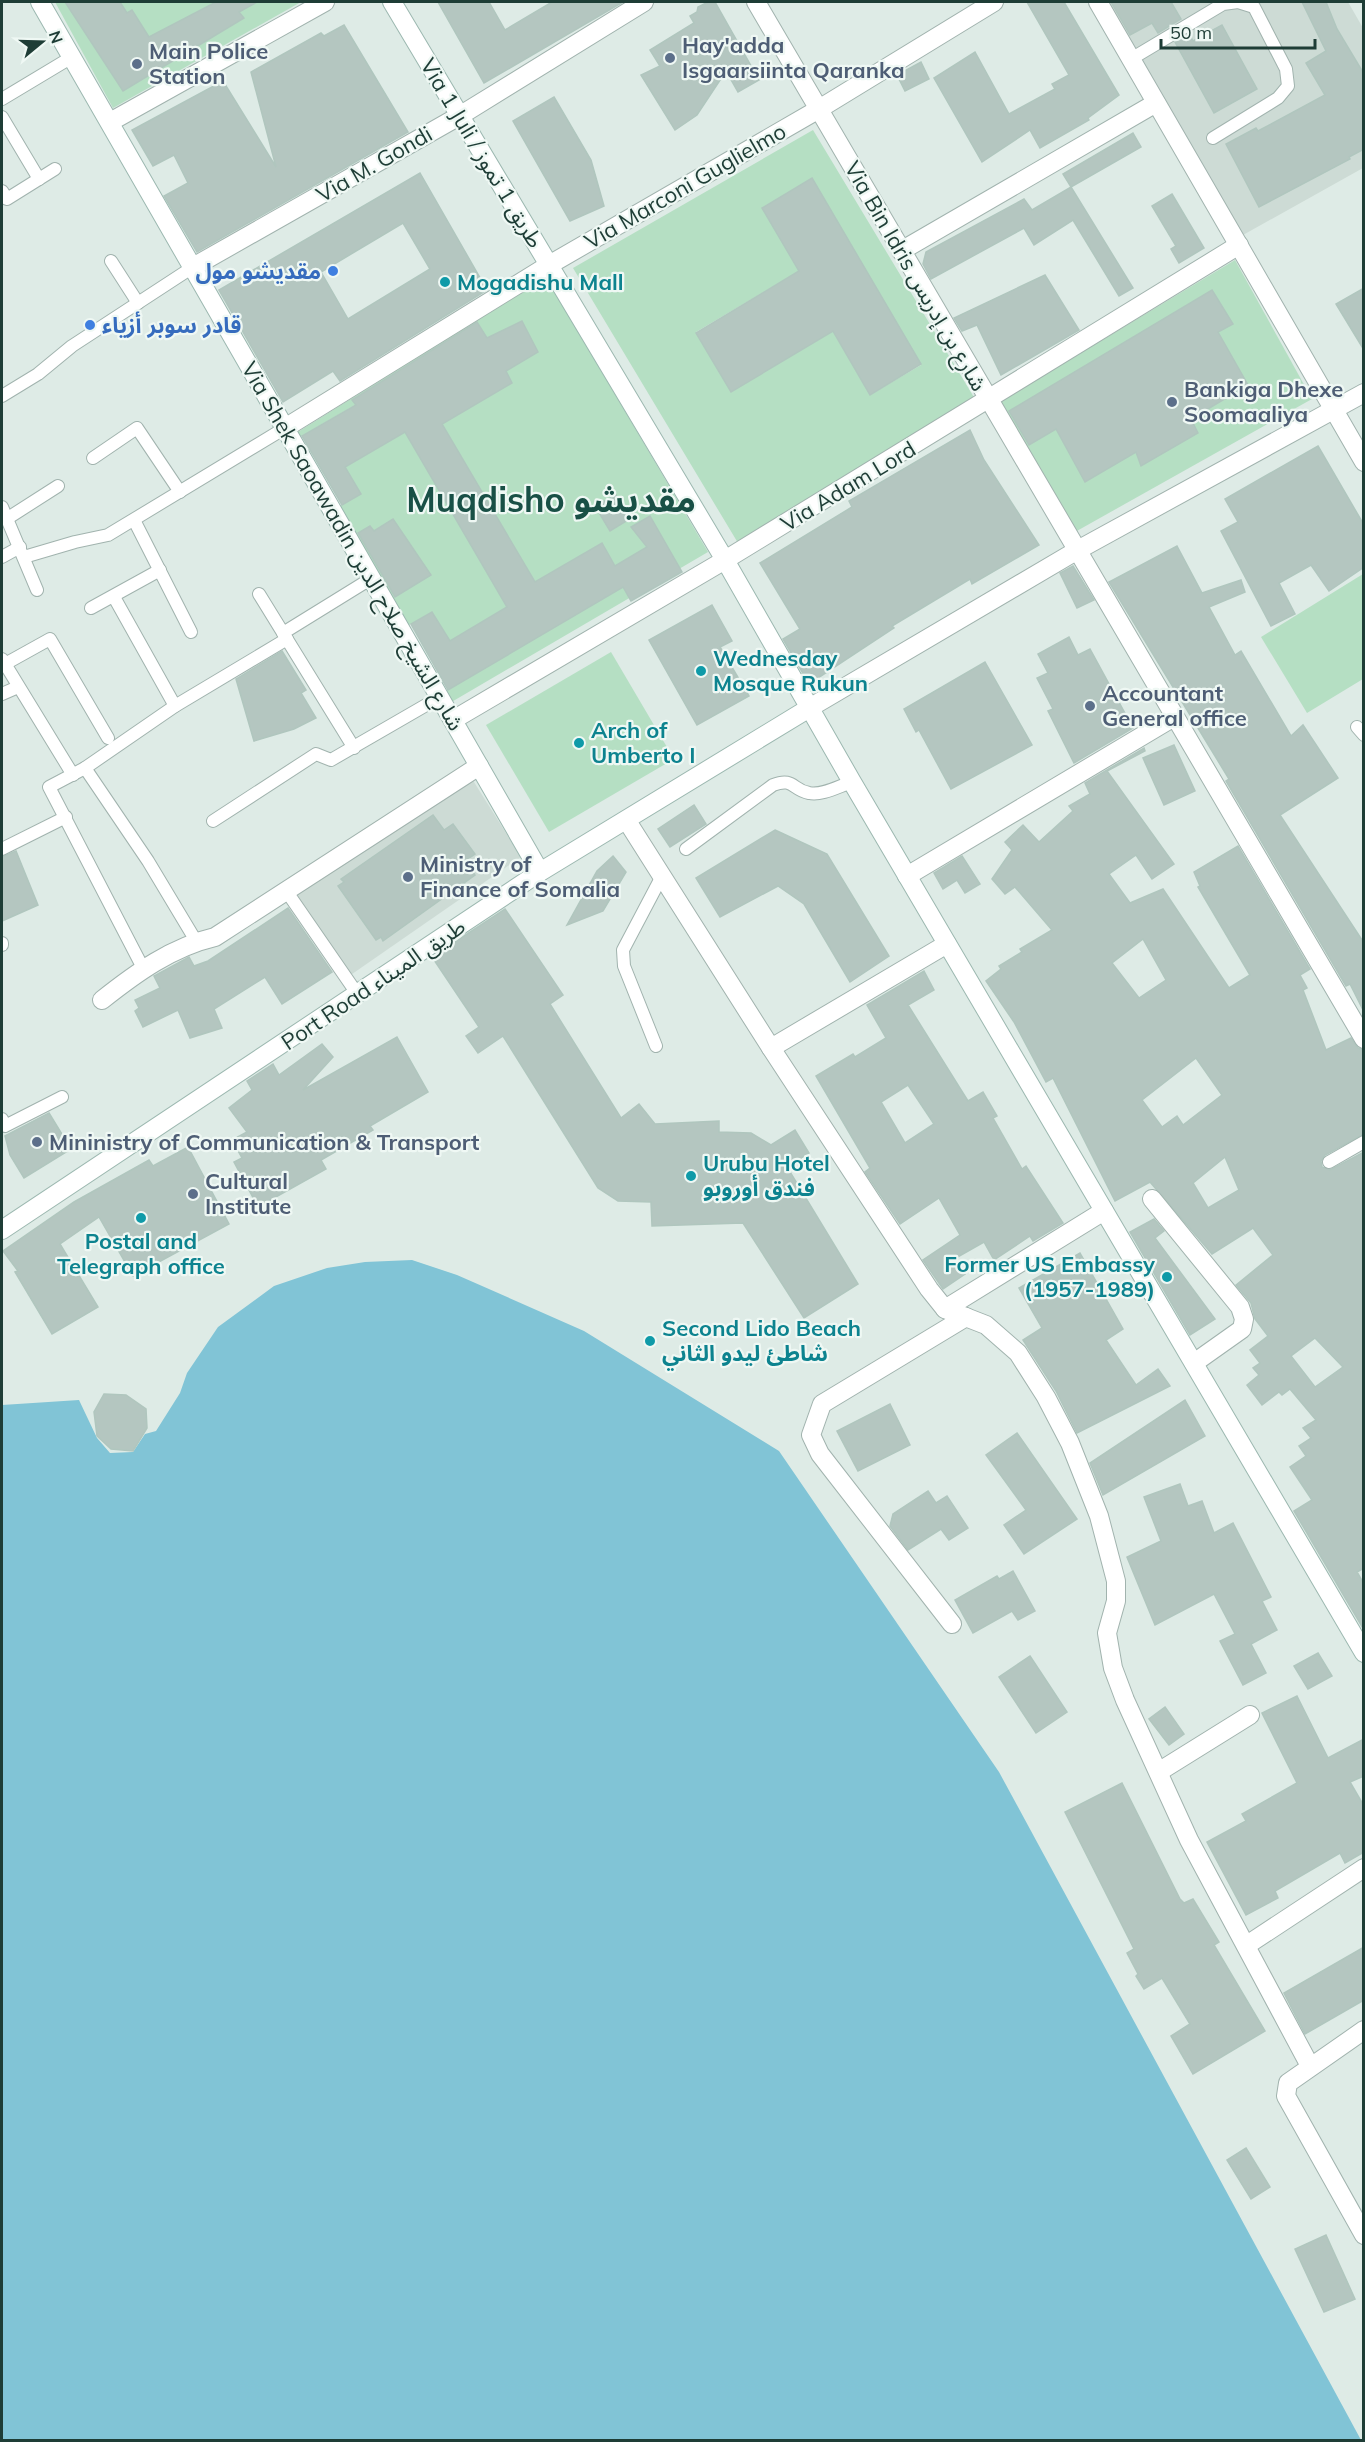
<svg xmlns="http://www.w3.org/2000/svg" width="1365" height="2442" viewBox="0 0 1365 2442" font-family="Mulish,'Noto Sans Arabic',sans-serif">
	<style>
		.built { fill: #cddbd5 }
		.green { fill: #b5dfc3; fill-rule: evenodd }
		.water { fill: #81c4d6 }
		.building { fill: #b4c6c0; stroke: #b0c6be; stroke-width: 1.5; fill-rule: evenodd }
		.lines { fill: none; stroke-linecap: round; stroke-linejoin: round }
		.lane-casing { stroke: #a1b3ae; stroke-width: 14 }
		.street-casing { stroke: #a1b3ae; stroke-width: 20 }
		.secondary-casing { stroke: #9cb8b0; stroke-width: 20 }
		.lane { stroke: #fff; stroke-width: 12 }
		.street { stroke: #fff; stroke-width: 18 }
		.secondary { stroke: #fff; stroke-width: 18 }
		.service-dot { fill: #5c6f8a; stroke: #eff8f4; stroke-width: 2 }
		.shop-dot { fill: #3f7fe0; stroke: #eff8f4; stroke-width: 2 }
		.culture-dot { fill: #0f9aa8; stroke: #eff8f4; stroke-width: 2 }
		.labels { text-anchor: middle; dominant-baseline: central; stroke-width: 4.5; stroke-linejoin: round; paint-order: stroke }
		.service-label { font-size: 22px; font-weight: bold; fill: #4e5e75; stroke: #eff8f4; text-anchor: start }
		.street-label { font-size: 22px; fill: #1e3d36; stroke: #eff8f4 }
		.shop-label { font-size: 22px; font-weight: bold; fill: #366cbe; stroke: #eff8f4; text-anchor: end }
		.culture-label { font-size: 22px; font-weight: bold; fill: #0d838f; stroke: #eff8f4; text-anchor: start }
		.town-label { font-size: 34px; font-weight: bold; fill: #195046; stroke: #eff8f4 }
	</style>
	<rect width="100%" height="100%" fill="#deebe6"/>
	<g class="built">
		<polygon points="1103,2 1348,2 1363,28 1363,168 1243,235"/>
		<polygon points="464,766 521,857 342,981 281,889"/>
	</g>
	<g class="green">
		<polygon points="55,2 301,2 113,108"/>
		<path d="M813,130L975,399L738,543L573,268ZM812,179L921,365L870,395L833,331L731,392L696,332L799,271Z"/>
		<polygon points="1235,260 1312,399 1075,532 996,404"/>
		<path d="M546,277L708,552L443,707L285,440ZM482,331L512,383L442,424L535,582L602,543L626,585L440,694L402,629L432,612L450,641L507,607L405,432L345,467L361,494L340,506L300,437Z"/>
		<polygon points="1363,574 1363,679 1307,713 1261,637"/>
		<polygon points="611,652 674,759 549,832 486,725"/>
	</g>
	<polygon class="water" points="412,1260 457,1275 584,1331 779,1451 999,1772 1361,2440 2,2440 2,1405 79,1400 97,1438 110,1453 133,1452 145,1434 156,1431 180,1393 187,1373 218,1327 274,1286 327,1268 365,1262"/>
	<g class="building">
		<polygon points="65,2 120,2 127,13 132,10 149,37 216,2 257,2 239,12 244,18 123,91"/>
		<polygon points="438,2 489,2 505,30 552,2 623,2 484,83"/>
		<polygon points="708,2 715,2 759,80 738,92 726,71 697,115 675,130 641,75 660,66 650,50 694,23 690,16 697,12 698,7"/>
		<polygon points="1027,2 1064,2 1119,95 1088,118 1089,120 1040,148 1030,130 982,162 934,78 975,52 1009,114 1055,89 1052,84 1069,75"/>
		<polygon points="1111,2 1171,2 1181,19 1158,33 1152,23 1130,35"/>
		<polygon points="1302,2 1326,2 1337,29 1364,74 1364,149 1349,157 1350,159 1259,207 1226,144 1256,128 1258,131 1325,95 1306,63 1326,51"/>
		<polygon points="344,25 408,132 197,252 164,196 188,183 174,155 153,166 132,130 223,81 276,167 251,72 321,33 324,36"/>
		<polygon points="1222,25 1257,89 1214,113 1175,42 1189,34 1193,41"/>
		<polygon points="921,62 929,79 905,91 897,75"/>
		<polygon points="554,97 591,160 604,206 570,221 513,121"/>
		<polygon points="1133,133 1141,147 1071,187 1063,174"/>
		<path d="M420,173L487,290L340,381L333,371L283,402L219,290ZM403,223L430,269L348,319L321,272Z"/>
		<polygon points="812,178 921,364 870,395 833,331 731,392 696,333 799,271 762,208"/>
		<polygon points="1071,187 1133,288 1119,296 1073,220 1034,245 1024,228 931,279 923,264 926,252 1024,199 1032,210"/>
		<polygon points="1172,194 1204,248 1179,263 1171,249 1176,246 1152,206"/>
		<polygon points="1045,275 1079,330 1001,375 977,325 962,331 954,318"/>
		<polygon points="1364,288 1364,350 1336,304"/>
		<polygon points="1212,290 1233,324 1218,332 1248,385 1191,419 1198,433 1141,466 1136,452 1085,482 1056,429 1029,445 1009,411"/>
		<polygon points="522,321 538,352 506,371 512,383 442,424 535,582 602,543 615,566 647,547 631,527 650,516 682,572 631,601 623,587 448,690 411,624 432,612 450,641 507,607 405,432 345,467 361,494 342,505 302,436 356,405 352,400 477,322 487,338"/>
		<polygon points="970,430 984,460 1039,545 972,584 970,579 892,626 894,628 809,684 783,639 800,629 760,563 852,507 849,501"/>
		<polygon points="1318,446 1364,525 1364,567 1329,591 1311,565 1279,583 1295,614 1271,626 1221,531 1238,522 1225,499"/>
		<polygon points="616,495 628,520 610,531 595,506"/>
		<polygon points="393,519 431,575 395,597 358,533 370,526 374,531"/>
		<polygon points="1177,546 1202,593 1241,580 1245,592 1209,607 1235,655 1241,651 1291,736 1303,725 1338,778 1280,815 1364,943 1364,1012 1350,984 1346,986 1226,781 1229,779 1109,582"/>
		<polygon points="1073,566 1094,600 1077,608 1060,573"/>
		<polygon points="712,605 732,641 720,647 749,696 697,725 649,640"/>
		<polygon points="1069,637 1078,655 1090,649 1133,728 1074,763 1048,711 1053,709 1037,678 1048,673 1038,654"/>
		<polygon points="282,651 306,690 301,693 316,718 294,729 254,741 236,679"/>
		<polygon points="985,662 1032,745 951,789 919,730 916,732 904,709"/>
		<polygon points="1174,745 1195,791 1164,805 1143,758"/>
		<path d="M1144,748L1145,751L1107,771L1174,864L1152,879L1136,855L1109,874L1130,903L1163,889L1229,988L1250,975L1198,887L1200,886L1194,872L1238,846L1310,969L1300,975L1307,988L1303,990L1326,1050L1351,1038L1358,1048L1364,1050V1134L1325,1155L1321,1161L1322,1167L1330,1170L1364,1152V1568L1357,1572L1364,1584V1630L1294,1511L1312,1500L1290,1467L1306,1456L1299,1446L1311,1438L1303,1428L1316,1420L1290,1389L1282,1395L1279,1392L1262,1405L1247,1385L1259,1375L1253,1368L1260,1363L1250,1350L1268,1336L1255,1319L1251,1303L1236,1285L1273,1255L1253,1228L1212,1254L1150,1182L1115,1201L1053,1078L1046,1082L1014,1022L986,981L1001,969L999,966L1022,952L1020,949L1052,930L1015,887L1005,894L992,879L1012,850L1005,842L1023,825L1039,842L1073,811L1069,806L1090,794L1085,783ZM1143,939L1166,980L1139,998L1112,963ZM1196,1058L1222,1095L1183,1125L1177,1116L1162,1127L1142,1100ZM1225,1157L1239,1190L1208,1208L1193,1183ZM1315,1338L1343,1367L1315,1387L1291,1356Z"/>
		<polygon points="694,805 706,824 670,847 658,829"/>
		<polygon points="433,815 444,830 453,824 475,854 465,861 475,875 383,941 381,937 376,940 338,886 344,882 341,879"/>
		<polygon points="775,830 827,854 889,956 850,982 804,904 778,886 720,917 696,878"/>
		<polygon points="16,851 38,905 2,921 2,857"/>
		<polygon points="613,856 626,872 603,911 567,925 597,871"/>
		<polygon points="962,856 980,884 965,893 957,880 943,889 934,873"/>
		<polygon points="288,908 332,972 282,1004 265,977 214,1009 222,1028 190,1038 178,1010 143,1027 135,1011 139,1008 135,1000 160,988 154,976 189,957 194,966 208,961"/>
		<polygon points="505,909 563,995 550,1004 621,1118 639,1104 655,1124 719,1121 719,1132 751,1133 771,1145 795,1130 809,1153 787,1167 858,1284 804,1318 743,1223 652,1226 651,1202 618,1201 598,1188 503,1036 478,1053 466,1036 479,1027 432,957"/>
		<path d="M924,971L934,990L908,1005L968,1101L983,1092L997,1116L993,1118L1022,1169L1026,1166L1063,1223L1033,1241L1030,1236L994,1260L984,1242L954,1259L965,1274L943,1289L923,1260L960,1235L939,1198L900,1224L865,1172L870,1168L816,1076L853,1054L855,1057L886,1038L867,1005ZM908,1085L934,1124L905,1143L881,1102Z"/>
		<polygon points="397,1037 428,1092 370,1126 373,1130 321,1160 326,1169 258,1207 234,1162 242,1158 232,1140 247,1132 229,1108 252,1090 247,1081 273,1064 279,1075 322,1044 333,1057 303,1090"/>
		<polygon points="49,1113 71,1149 24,1178 10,1155 5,1136"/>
		<polygon points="188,1147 229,1224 133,1276 99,1217 60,1244 98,1307 52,1334 15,1272 18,1271 3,1251 74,1202 149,1160 153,1166"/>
		<polygon points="1154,1219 1164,1231 1155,1238 1215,1319 1190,1335 1130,1232"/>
		<polygon points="1080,1253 1123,1329 1106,1340 1136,1385 1158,1369 1170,1386 1077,1433 1056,1391 1023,1340 1042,1328 1019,1288"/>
		<polygon points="104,1394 126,1395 146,1409 147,1428 133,1451 111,1449 97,1436 94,1412"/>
		<polygon points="1185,1400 1205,1436 1103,1495 1090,1463"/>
		<polygon points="890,1404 910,1445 858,1471 837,1431"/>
		<polygon points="1017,1433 1077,1519 1024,1554 1004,1525 1026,1510 986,1455"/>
		<polygon points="1180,1484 1188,1506 1202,1501 1214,1533 1233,1523 1271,1597 1262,1601 1277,1630 1251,1644 1266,1673 1243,1685 1220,1641 1235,1634 1214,1594 1155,1625 1127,1557 1161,1541 1144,1497"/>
		<polygon points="928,1491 936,1503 947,1496 968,1528 949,1540 941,1529 908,1550 890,1526 893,1514"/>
		<polygon points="1013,1571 1035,1611 1018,1620 1012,1611 973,1633 955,1600 997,1576 999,1579"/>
		<polygon points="1318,1653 1332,1676 1308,1689 1294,1666"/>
		<polygon points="1030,1656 1067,1712 1036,1733 999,1677"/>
		<polygon points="1297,1696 1328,1758 1364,1739 1364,1776 1350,1782 1364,1806 1364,1852 1345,1863 1340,1853 1275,1891 1278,1898 1246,1915 1207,1842 1246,1821 1242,1814 1297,1783 1262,1713"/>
		<polygon points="1165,1707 1184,1734 1169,1745 1149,1719"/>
		<polygon points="1122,1783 1180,1899 1184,1903 1193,1899 1219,1942 1214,1945 1265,2031 1193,2074 1171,2036 1190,2024 1162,1978 1144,1989 1136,1976 1138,1974 1127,1953 1134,1949 1065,1812"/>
		<polygon points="1364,1947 1364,2000 1305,2034 1284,1993"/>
		<polygon points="1246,2148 1270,2187 1251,2199 1227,2160"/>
		<polygon points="1326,2235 1355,2299 1324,2312 1295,2249"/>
	</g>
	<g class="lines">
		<g class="lane-casing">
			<g id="lane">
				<polyline points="1131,59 1223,4 1238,2 1254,7 1286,69 1288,86 1278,98 1213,138"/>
				<polyline points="2,99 72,57"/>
				<polyline points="2,117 39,179"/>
				<polyline points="2,191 7,199 55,169"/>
				<polyline points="111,261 138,303"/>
				<polyline points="2,396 38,374 72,346 193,267"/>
				<polyline points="93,458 137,428 180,492"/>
				<polyline points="2,507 37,590"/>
				<polyline points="8,518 58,486"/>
				<polyline points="134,520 191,632"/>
				<polyline points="2,557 20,547"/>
				<polyline points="24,557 75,542 108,535 285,428"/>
				<polyline points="259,594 354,748"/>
				<polyline points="114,597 175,706"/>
				<polyline points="91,608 160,570"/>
				<polyline points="283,633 372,578"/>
				<polyline points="2,659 73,775"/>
				<polyline points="5,664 50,639 108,738"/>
				<polyline points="2,694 18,687"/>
				<polyline points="1357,727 1364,735"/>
				<polyline points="85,768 148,861 196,941"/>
				<polyline points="213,821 316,754 331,760 440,697"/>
				<polyline points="2,849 66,817"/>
				<path d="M686,849L773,785C794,777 792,790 809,793C822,796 839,786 852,782"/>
				<polyline points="287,892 358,995"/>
				<polyline points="2,943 2,945"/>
				<polyline points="143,968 49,787 85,768 175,706 287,639"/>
				<polyline points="656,1046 624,966 623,950 662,876"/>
				<polyline points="2,1119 5,1126 62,1097"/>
				<polyline points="1329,1162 1364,1142"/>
			</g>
		</g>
		<g class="street-casing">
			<g id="street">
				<polyline points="756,2 1364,1039"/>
				<polyline points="1098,2 1364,462"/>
				<polyline points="110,122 325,2"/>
				<polyline points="901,251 1156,103"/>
				<polyline points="193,267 461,115 644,2"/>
				<polyline points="285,428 549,265 819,109 994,2"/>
				<polyline points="811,707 1076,551 1364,393"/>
				<polyline points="453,720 725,560 1239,245"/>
				<polyline points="627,821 771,1048 929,1289 945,1309 986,1325 1018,1353 1046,1397 1070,1443 1099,1516 1116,1581 1116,1601 1107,1633 1113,1668 1125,1700 1189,1840 1310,2066"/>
				<polyline points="907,876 1174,717"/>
				<path d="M102,1000C136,973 172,947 215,937L479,766"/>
				<polyline points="771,1048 947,944"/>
				<polyline points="1152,1199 1240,1307 1244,1319 1242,1329 1194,1363"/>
				<polyline points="945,1309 1104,1211"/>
				<polyline points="952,1624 820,1454 811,1435 822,1404 966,1317"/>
				<polyline points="1160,1771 1250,1715"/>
				<polyline points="1247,1945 1364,1868"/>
				<polyline points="1364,2030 1288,2083 1286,2096 1364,2235"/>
			</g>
		</g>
		<g class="secondary-casing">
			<g id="secondary">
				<polyline points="40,2 540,872"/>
				<polyline points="392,2 725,560 852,782 1364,1653"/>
				<polyline points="2,1230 540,872 811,707"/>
			</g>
		</g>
		<use href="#lane" class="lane"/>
		<use href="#street" class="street"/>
		<use href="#secondary" class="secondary"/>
	</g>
	<g class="service-dot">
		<circle cx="670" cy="58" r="6"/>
		<circle cx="137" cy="64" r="6"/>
		<circle cx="1172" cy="402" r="6"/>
		<circle cx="1090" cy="706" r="6"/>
		<circle cx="408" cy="877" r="6"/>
		<circle cx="37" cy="1142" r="6"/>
		<circle cx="193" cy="1194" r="6"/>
	</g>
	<g class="shop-dot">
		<circle cx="333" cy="271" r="6"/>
		<circle cx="90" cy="325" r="6"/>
	</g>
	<g class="culture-dot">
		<circle cx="445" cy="282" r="6"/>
		<circle cx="701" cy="671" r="6"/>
		<circle cx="579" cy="743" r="6"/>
		<circle cx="691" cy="1176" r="6"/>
		<circle cx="141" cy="1218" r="6"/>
		<circle cx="1167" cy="1277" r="6"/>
		<circle cx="650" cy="1341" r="6"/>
	</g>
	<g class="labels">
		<g class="service-label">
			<text x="682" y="45">Hay'adda<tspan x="682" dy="25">Isgaarsiinta Qaranka</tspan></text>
			<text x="149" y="51">Main Police<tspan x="149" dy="25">Station</tspan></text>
			<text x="1184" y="389">Bankiga Dhexe<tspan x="1184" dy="25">Soomaaliya</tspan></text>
			<text x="1102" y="693">Accountant<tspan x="1102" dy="25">General office</tspan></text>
			<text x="420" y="864">Ministry of<tspan x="420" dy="25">Finance of Somalia</tspan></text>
			<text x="49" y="1142">Mininistry of Communication &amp; Transport</text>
			<text x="205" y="1181">Cultural<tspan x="205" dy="25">Institute</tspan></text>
		</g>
		<g class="street-label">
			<text transform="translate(482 153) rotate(59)">Via 1 Juli / طريق 1 تموز</text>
			<text transform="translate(374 164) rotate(-30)">Via M. Gondi</text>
			<text transform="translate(685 186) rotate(-30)">Via Marconi Guglielmo</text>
			<text transform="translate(916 276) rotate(60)">Via Bin Idris شارع بن إدريس</text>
			<text transform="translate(848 486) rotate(-31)">Via Adam Lord</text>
			<text transform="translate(353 546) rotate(60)">Via Shek Saoawadin شارع الشيخ صلاح الدين</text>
			<text transform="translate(373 984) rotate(-34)">Port Road طريق الميناء</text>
		</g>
		<g class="shop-label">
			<text x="321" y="271">مقديشو مول</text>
			<text x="102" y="325" text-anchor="start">قادر سوبر أزياء</text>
		</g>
		<g class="culture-label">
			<text x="457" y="282">Mogadishu Mall</text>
			<text x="713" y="658">Wednesday<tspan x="713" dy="25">Mosque Rukun</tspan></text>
			<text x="591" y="730">Arch of<tspan x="591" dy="25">Umberto I</tspan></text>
			<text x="703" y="1163">Urubu Hotel<tspan x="703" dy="25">فندق أوروبو</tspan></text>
			<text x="141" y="1241" text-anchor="middle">Postal and<tspan x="141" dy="25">Telegraph office</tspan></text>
			<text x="1155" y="1264" text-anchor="end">Former US Embassy<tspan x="1155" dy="25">(1957-1989)</tspan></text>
			<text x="662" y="1328">Second Lido Beach<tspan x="662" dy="25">شاطئ ليدو الثاني</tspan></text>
		</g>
		<g class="town-label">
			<text x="551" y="499">Muqdisho مقديشو</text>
		</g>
	</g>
	<rect width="1365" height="2442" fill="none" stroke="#1e3d36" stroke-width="6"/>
	<g transform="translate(42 42) rotate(71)" stroke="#eff8f4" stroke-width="4.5" paint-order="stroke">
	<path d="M0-4.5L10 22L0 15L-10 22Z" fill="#1e3d36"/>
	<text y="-9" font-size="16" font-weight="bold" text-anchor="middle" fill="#1e3d36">N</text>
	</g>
	<path d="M1161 39v9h154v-9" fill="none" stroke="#1e3d36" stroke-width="3"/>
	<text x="1170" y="39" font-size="18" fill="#1e3d36" stroke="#eff8f4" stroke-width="4.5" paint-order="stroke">50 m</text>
</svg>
